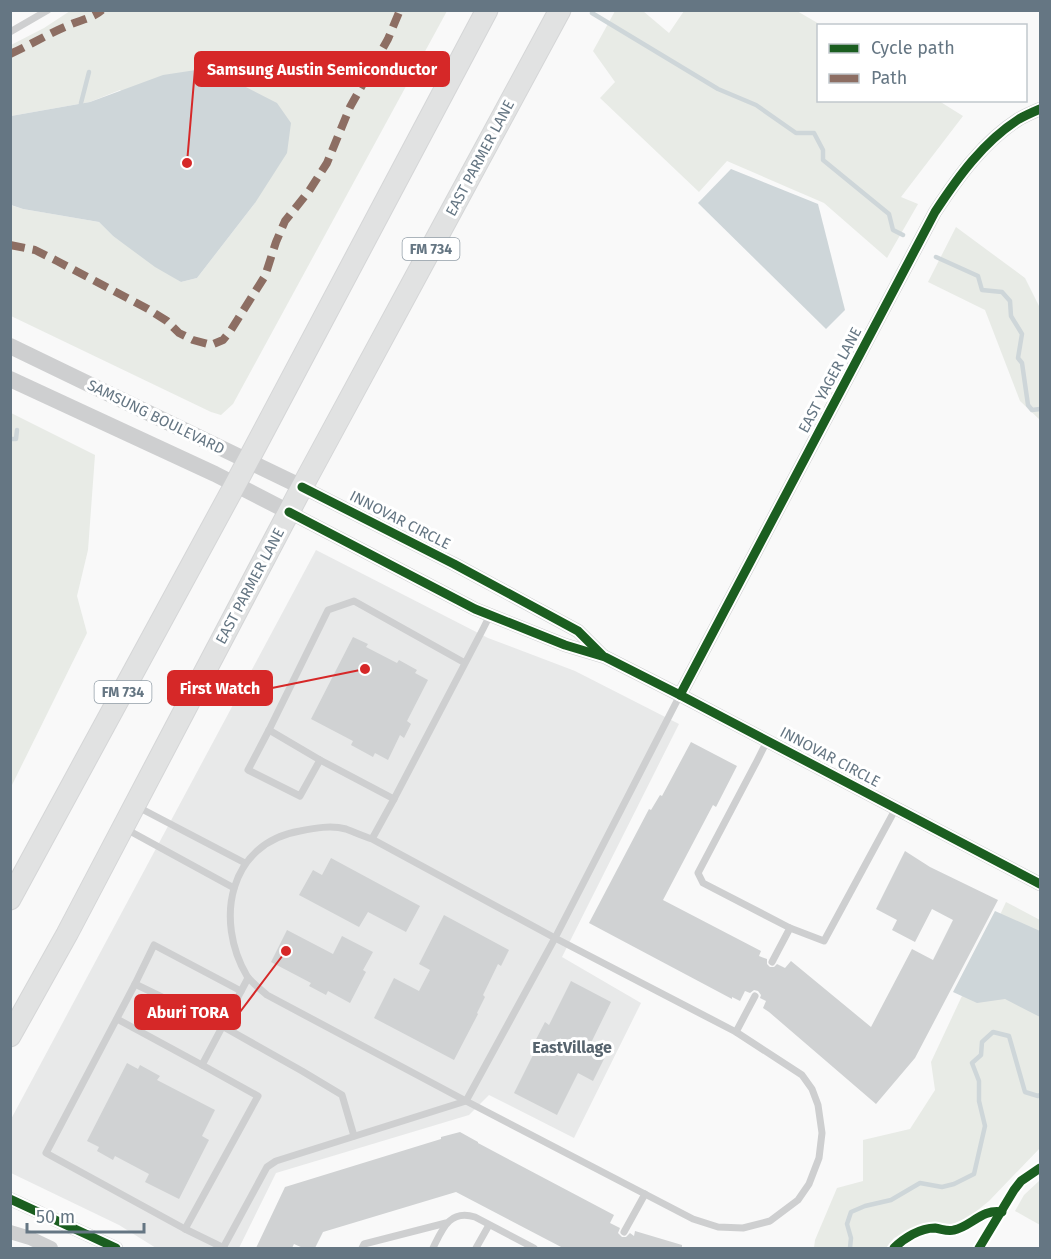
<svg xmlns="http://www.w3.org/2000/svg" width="1051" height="1259" viewBox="0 0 1051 1259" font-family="'Fira Sans',sans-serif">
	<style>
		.built { fill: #e8e9e9 }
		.green { fill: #e8ebe6 }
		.water { fill: #ced6d9 }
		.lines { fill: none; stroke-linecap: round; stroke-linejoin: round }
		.stream { stroke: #ced6d9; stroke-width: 4.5 }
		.building { fill: #d0d2d3 }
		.primary-casing { stroke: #d5d6d7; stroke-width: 23 }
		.service { stroke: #cecfd0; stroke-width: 7 }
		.minor { stroke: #cecfd0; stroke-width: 14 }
		.tertiary { stroke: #cecfd0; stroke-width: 16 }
		.primary { stroke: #e1e2e2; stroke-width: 21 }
		.quiet { stroke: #8d6e63; stroke-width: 8; stroke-dasharray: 15 8; stroke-linecap: butt }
		.cycleway-casing { stroke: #fff; stroke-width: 13 }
		.cycleway { stroke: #1b5e20; stroke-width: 9 }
		.labels { text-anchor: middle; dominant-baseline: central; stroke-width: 6; stroke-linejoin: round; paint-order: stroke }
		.shield { fill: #fff; stroke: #939fa8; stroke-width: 1.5 }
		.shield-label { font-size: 14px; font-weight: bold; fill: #657683 }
		.street-label { font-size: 15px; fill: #657683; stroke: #fff }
		.neighbourhood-label { font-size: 16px; font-weight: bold; fill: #57646e; stroke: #fff }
		.leader { fill: none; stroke: #d62828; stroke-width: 2 }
		.callout-dot { fill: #d62828; stroke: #fff; stroke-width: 2 }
		.callout { fill: #d62828; stroke: #d62828; stroke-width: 2 }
		.callout-label { font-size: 16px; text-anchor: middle; font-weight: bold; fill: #fff }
	</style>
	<rect width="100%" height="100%" fill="#f9f9f9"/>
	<polygon class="built" points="316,550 488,638 575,671 679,724 562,957 641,1003 574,1138 489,1095 469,1115 276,1173 239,1248 156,1248 119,1225 11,1173 10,1121"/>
	<g class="green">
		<polygon points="70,11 447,11 233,404 221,415 211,412 11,316 10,205 23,209 99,222 113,236 181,282 197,278 255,203 120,90 90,102 11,116 11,45 44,28"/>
		<polygon points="615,11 643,11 669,33 684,11 797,11 821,25 818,26 818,100 939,101 963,116 901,197 918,204 887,258 824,203 727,161 699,192 600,98 615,82 593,51"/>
		<polygon points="956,227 1025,278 1040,308 1040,420 1020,401 985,310 928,282"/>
		<polygon points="11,413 95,455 88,550 77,596 87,633 11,787"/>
		<polygon points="1006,902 1040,920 1040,1148 989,1201 968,1218 953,1224 924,1223 894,1238 886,1248 814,1248 815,1240 837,1188 863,1181 863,1140 910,1129 935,1090 931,1062"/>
		<polygon points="1040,1180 1040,1225 1015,1211 1024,1195"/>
	</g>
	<g class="water">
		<polygon points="209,68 277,103 291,123 287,153 255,203 197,278 181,282 155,267 113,236 99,222 23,209 11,205 11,116 90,102 163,75"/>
		<polygon points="731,169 818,204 845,310 826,329 698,203"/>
		<polygon points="995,911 1040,931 1040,1017 1005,999 977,1003 953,992"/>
	</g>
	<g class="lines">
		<g class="stream">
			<polyline points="592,13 718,89 756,105 796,133 814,133 823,150 823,160 889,214 893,230 903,235"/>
			<polyline points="81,107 81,103 89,72"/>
			<polyline points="936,257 978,276 982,290 1002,292 1010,301 1011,316 1022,334 1018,358 1022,363 1028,405 1032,410 1040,409"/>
			<polyline points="10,439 16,439 17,430"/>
			<polyline points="850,1248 851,1238 847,1224 851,1212 865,1206 891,1200 920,1183 942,1187 954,1184 974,1174 985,1126 979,1101 979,1081 972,1063 981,1055 982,1042 993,1032 1009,1036 1025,1092 1038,1096 1040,1095"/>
		</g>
	</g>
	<g class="building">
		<polygon points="353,637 368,644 366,647 397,663 399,660 417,670 415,673 428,680 407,721 411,724 404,738 400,735 388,760 375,753 373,757 351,745 353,741 311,719"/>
		<polygon points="691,742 737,766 716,807 713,805 663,900 761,951 759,956 767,959 767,964 770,967 774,967 777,964 785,968 791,961 871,1027 912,949 933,960 953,920 932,909 915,942 892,930 897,920 876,909 905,851 930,867 998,900 915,1058 876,1104 769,1012 763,1008 766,1001 760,998 761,995 758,991 754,990 750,993 745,991 740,1001 732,997 732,999 589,923 649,809 651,810 660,795 662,796"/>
		<polygon points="331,858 420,906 406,932 368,912 359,927 299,895 313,870 322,875"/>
		<polygon points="444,915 509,950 501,966 498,964 483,995 485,997 477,1013 478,1014 454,1060 374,1018 394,978 419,991 430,970 419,964"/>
		<polygon points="287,930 333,954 342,936 373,952 363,970 366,972 350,1003 328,991 326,995 309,986 311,983 271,962"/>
		<polygon points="571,981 611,1002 589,1047 606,1055 593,1081 578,1073 557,1115 514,1093 535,1051 531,1049 545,1022 549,1025"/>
		<polygon points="127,1063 138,1069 140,1065 160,1076 157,1080 215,1110 202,1136 209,1140 179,1199 145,1182 149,1174 115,1156 113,1160 97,1151 99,1147 87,1141"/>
		<polygon points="460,1132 478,1142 478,1143 614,1215 610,1223 620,1228 618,1233 622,1237 626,1237 630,1233 634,1236 635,1231 682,1245 682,1248 563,1248 456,1192 323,1232 315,1248 303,1248 294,1244 292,1248 256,1248 285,1187 441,1139 441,1137"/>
	</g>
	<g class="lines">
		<g class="primary-casing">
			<g id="primary">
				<polyline points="10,899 235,485 487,10"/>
				<polyline points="10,1036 67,934 302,487 560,10"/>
			</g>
		</g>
		<g class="service">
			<polyline points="10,32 48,10"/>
			<polyline points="465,663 354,601 328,610 269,730 248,770 300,796 320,760 394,799 483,629 490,615"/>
			<polyline points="269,730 320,760"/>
			<polyline points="767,741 757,761 698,873 703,883 790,928 824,941 896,808"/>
			<polyline points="136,806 245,863"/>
			<polyline points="126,829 234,888"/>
			<path d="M372,839C363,836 354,832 346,829C331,825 315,828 300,831C229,843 214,920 247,976C252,983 260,989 267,995L466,1101L555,938L372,839L394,799"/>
			<polyline points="772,962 790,928"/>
			<polyline points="135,984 154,945 241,991"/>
			<polyline points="117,1019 202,1065"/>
			<polyline points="736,1032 755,996"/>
			<polyline points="185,1229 46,1153 135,984 222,1026 302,1071 342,1095 354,1136"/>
			<polyline points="624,1232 645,1194"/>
			<polyline points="223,1248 267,1167 276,1161 466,1101 693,1219 718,1227 743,1228 770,1221 798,1200 809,1184 819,1158 822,1133 818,1105 812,1089 802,1075 736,1032 555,938 680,695"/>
			<polyline points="224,1248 185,1229 258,1096 202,1065 248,978"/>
			<polyline points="362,1248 364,1244 446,1223"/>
			<path d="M433,1248C442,1230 449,1209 475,1217L534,1248"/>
			<polyline points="476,1248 489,1225"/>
		</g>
		<g class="minor">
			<polyline points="302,487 454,564 578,631 603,656"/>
			<polyline points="289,512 475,609 565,645 605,657 680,695 1040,884"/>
			<path d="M680,695L935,212C958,177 983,142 1019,119C1026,115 1033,112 1040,109"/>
			<polyline points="10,1199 116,1248"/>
			<polyline points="10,1232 30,1238 51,1248"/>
		</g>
		<g class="tertiary">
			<polyline points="10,346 302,487"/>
			<polyline points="10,379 215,474 289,512"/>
		</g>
		<use href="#primary" class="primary"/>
		<g class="quiet">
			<path d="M10,54C30,45 48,34 67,26C79,20 92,19 102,10"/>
			<polyline points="10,245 35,250 57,261 148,309 167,321 179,333 193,340 211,345 223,340 231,330 265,276 276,242 285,221 309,191 327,163 350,107 388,39 400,10"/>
		</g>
		<g class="cycleway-casing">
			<g id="cycleway">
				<polyline points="302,487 454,564 578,631 602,655"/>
				<polyline points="289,512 475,609 565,645 605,657 680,695 1040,884"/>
				<path d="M680,695L935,212C958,177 983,142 1019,119C1026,115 1033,112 1040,109"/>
				<polyline points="10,1199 116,1248"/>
				<path d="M894,1248C904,1238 920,1228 935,1228C942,1229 948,1232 954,1230C970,1227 983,1208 1002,1212"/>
				<polyline points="979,1248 1014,1190 1021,1181 1040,1168"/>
			</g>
		</g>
		<use href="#cycleway" class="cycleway"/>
	</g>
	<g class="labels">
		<g class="shield">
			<rect x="402.5" y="238" width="57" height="22" rx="4.5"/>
			<rect x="94.5" y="681" width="57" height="22" rx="4.5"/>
		</g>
		<g class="shield-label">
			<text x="431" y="249">FM 734</text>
			<text x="123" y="692">FM 734</text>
		</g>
		<g class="street-label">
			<text transform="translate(480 158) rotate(-62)">EAST PARMER LANE</text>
			<text transform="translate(830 380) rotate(-62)">EAST YAGER LANE</text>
			<text transform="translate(156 417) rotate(26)">SAMSUNG BOULEVARD</text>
			<text transform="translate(400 520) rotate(27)">INNOVAR CIRCLE</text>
			<text transform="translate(250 586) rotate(-62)">EAST PARMER LANE</text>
			<text transform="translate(830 757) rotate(28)">INNOVAR CIRCLE</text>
		</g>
		<g class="neighbourhood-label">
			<text x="572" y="1047">EastVillage</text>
		</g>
	</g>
	<path class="leader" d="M187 163L195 69M365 669L272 688M286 951L240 1012"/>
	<g class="callout-dot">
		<circle cx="187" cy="163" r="6"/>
		<circle cx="365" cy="669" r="6"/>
		<circle cx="286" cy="951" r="6"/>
	</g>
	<g class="callout">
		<rect x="195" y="52" width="254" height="34" rx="6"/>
		<rect x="168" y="671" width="104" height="34" rx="6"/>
		<rect x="135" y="995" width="105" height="34" rx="6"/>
	</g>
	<g class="callout-label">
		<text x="322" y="75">Samsung Austin Semiconductor</text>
		<text x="220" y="694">First Watch</text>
		<text x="188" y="1018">Aburi TORA</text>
	</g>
	<rect width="1051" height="1259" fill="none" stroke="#657683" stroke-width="24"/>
	<rect x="817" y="24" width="210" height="78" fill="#ffffff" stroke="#c1c8cd" stroke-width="1.5"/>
	<rect x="829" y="44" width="30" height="9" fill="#1b5e20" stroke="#c1c8cd" stroke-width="1.5"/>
	<text x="871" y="54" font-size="18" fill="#657683">Cycle path</text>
	<rect x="829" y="74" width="30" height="9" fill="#8d6e63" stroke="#c1c8cd" stroke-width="1.5"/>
	<text x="871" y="84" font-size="18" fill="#657683">Path</text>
	<path d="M27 1223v9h117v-9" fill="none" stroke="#657683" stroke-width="3"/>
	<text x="36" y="1223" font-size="18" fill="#657683" stroke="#ffffff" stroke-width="4.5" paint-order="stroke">50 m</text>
</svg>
